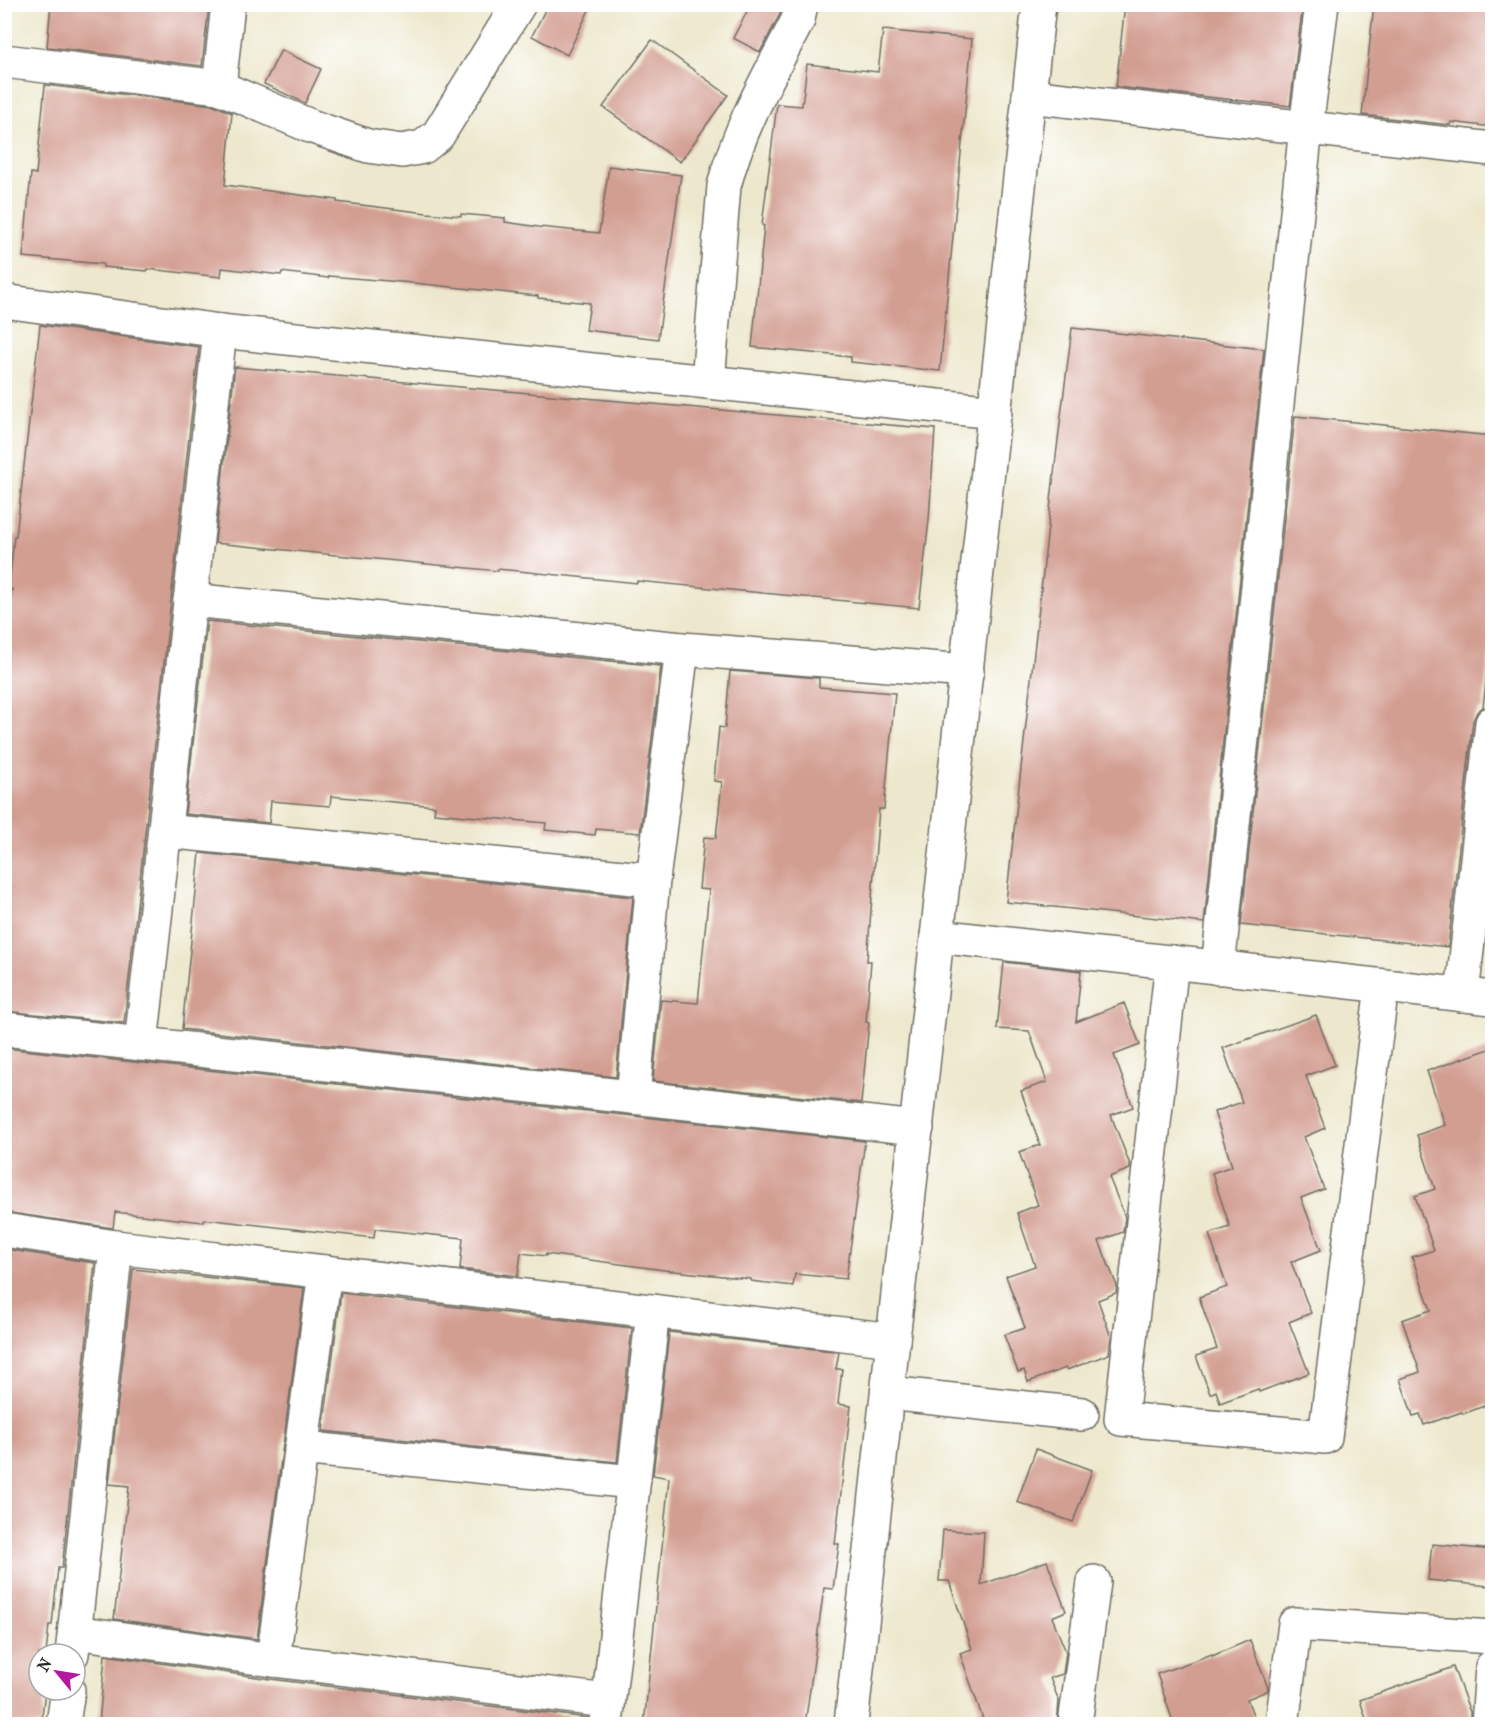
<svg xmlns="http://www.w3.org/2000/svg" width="1497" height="1729" viewBox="0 0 1497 1729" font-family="'IM FELL French Canon',serif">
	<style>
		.building { fill: #d39e92 }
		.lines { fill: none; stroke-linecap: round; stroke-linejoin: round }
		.minor-casing { stroke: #6f6d64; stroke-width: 36 }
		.minor { stroke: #fff; stroke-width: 33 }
	</style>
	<rect width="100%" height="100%" fill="#fff"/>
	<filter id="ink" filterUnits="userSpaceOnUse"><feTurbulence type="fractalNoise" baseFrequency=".0167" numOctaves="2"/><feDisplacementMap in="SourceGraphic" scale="12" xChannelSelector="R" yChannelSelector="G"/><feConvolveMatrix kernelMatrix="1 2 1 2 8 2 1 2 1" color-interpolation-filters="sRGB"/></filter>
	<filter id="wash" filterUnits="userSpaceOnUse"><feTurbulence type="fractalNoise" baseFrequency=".008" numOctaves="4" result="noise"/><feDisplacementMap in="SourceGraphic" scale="24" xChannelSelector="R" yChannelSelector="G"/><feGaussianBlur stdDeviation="1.35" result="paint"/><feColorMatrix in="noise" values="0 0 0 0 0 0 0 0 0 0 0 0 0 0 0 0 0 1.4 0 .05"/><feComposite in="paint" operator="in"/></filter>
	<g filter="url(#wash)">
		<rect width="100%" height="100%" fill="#ede8cd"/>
		<g id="blocks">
			<g class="building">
				<polygon points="51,4 209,4 202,66 47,47"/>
				<polygon points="548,4 592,4 567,55 532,36"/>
				<polygon points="751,4 782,4 780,14 760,52 733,38"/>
				<polygon points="1125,4 1303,4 1290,106 1116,87"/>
				<polygon points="1374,4 1492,4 1492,127 1451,122 1450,125 1362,115"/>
				<polygon points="883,30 972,39 940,371 851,362 851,357 752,347 764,226 762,225 777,104 802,106 807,64 878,72"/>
				<polygon points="652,40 728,95 680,162 603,107"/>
				<polygon points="281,50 321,69 305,103 264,84"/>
				<polygon points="45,85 214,105 232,113 225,185 337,200 337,202 427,213 461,216 461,214 505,218 505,222 539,227 599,233 609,166 681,175 658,339 586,330 590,303 538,298 538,296 413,283 329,276 328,278 282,272 281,275 222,268 221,277 148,269 147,271 103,267 103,264 23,257 31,173 36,174"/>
				<polygon points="40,325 199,347 124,1023 4,1011 4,661 12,589 9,589 14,536 16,536"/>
				<polygon points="1072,328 1264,349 1204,923 1006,902 1056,456"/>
				<polygon points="235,367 935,429 929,520 919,608 637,581 637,583 498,569 498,571 215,543"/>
				<polygon points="1295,416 1492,436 1492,631 1483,707 1477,712 1473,721 1448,947 1241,925"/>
				<polygon points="207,621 661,666 640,833 596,829 595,835 545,830 546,823 434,813 435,806 331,796 330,806 271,801 269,823 185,814"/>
				<polygon points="730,671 819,678 819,687 895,693 884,809 879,809 867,961 871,961 866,1022 869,1023 861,1103 653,1081 661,1000 698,1003 709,890 699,889 704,837 716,838 722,782 714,781 719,727 725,728"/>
				<polygon points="200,853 633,897 616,1077 182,1029"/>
				<polygon points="1004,962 1081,971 1076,1022 1124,1003 1140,1045 1114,1055 1133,1107 1111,1115 1130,1165 1130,1169 1109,1177 1125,1217 1123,1232 1099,1241 1117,1286 1116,1293 1098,1300 1111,1337 1109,1354 1067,1370 1066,1368 1028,1382 1024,1370 1018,1372 1004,1335 1025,1328 1006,1276 1035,1266 1017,1213 1038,1205 1019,1152 1040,1145 1021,1091 1047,1082 1029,1031 997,1029"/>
				<polygon points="1316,1015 1335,1065 1306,1076 1325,1128 1304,1137 1324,1189 1301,1198 1321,1250 1291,1262 1311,1313 1289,1322 1309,1373 1259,1392 1258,1389 1220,1403 1216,1391 1210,1394 1196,1356 1217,1349 1199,1297 1227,1287 1209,1234 1230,1227 1212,1173 1232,1166 1214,1112 1242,1102 1223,1048"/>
				<polygon points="4,1048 865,1141 846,1279 795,1274 793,1286 751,1281 751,1279 664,1270 546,1254 546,1256 521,1253 518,1276 460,1269 463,1238 375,1229 374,1238 204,1219 203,1222 115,1212 113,1228 4,1212"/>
				<polygon points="1492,1048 1492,1403 1463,1414 1462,1412 1424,1425 1420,1414 1413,1416 1400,1379 1420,1372 1402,1320 1431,1310 1412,1257 1434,1250 1415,1196 1435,1189 1417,1135 1445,1125 1427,1071"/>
				<polygon points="4,1249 95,1263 62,1568 58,1568 52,1625 49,1625 46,1654 39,1654 39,1690 45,1690 41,1725 4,1725"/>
				<polygon points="133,1269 304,1288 257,1639 114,1619 129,1486 109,1484"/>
				<polygon points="341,1293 632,1328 617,1462 323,1431"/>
				<polygon points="669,1332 839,1352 836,1369 842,1369 838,1404 851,1406 835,1544 839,1544 833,1589 824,1588 805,1725 644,1725 669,1478 653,1475"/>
				<polygon points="1036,1449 1092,1470 1073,1522 1017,1502"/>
				<polygon points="943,1530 984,1532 981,1585 1047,1561 1066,1611 1052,1617 1066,1652 1063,1674 1050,1678 1059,1701 1057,1725 985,1725 960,1653 972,1649 949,1581 939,1581"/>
				<polygon points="1432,1544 1492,1550 1489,1586 1428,1580"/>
				<polygon points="1250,1640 1268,1688 1267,1691 1247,1699 1257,1725 1174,1725 1157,1674 1212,1654 1212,1656"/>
				<polygon points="105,1655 270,1679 588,1718 588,1725 99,1725"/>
				<polygon points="1453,1667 1470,1712 1470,1717 1451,1725 1368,1725 1360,1700"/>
			</g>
		</g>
	</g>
	<g filter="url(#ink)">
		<use href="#blocks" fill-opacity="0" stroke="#6f6d64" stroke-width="1.5"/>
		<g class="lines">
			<g class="minor-casing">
				<g id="minor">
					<polyline points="4,61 219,87 228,4"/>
					<polyline points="219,87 310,126 368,146 402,151 423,147 438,135 519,4"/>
					<polyline points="1029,96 1492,149"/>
					<polyline points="4,301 220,331 995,412"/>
					<path d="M708,382L724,186C739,127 770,74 798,20L801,4"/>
					<polyline points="190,600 682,649 967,671"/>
					<polyline points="165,831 653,880"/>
					<polyline points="937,936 1492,998"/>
					<polyline points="1172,962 1121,1419 1325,1437 1382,986"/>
					<polyline points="1218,968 1306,127 1322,4"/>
					<polyline points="1462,995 1492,723"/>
					<polyline points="4,1029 917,1128"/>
					<polyline points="141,1044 220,331"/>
					<polyline points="633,1097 653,880 682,649"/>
					<polyline points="4,1230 116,1247 893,1340"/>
					<polyline points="888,1393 1082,1414"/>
					<polyline points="301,1448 633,1482"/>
					<polyline points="75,1632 273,1660 607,1701"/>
					<polyline points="72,1654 116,1247"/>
					<polyline points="273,1660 325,1272"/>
					<polyline points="63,1724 68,1690"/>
					<polyline points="606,1724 653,1311"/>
					<polyline points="851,1724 1039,4"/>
					<polyline points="1075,1724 1094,1582"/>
					<polyline points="1282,1724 1295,1624 1492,1637"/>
					<polyline points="1488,1724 1492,1667"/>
				</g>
			</g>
			<use href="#minor" class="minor"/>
		</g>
	</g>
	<rect width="1497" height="1729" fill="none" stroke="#fff" stroke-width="24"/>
	<g transform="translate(57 1672) rotate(300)"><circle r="28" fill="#ffffff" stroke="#aaaaaa" stroke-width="1.5"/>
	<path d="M0-4.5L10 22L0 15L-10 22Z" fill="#b5179e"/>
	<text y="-9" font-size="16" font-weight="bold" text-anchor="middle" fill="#2b2b2b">N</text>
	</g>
</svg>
